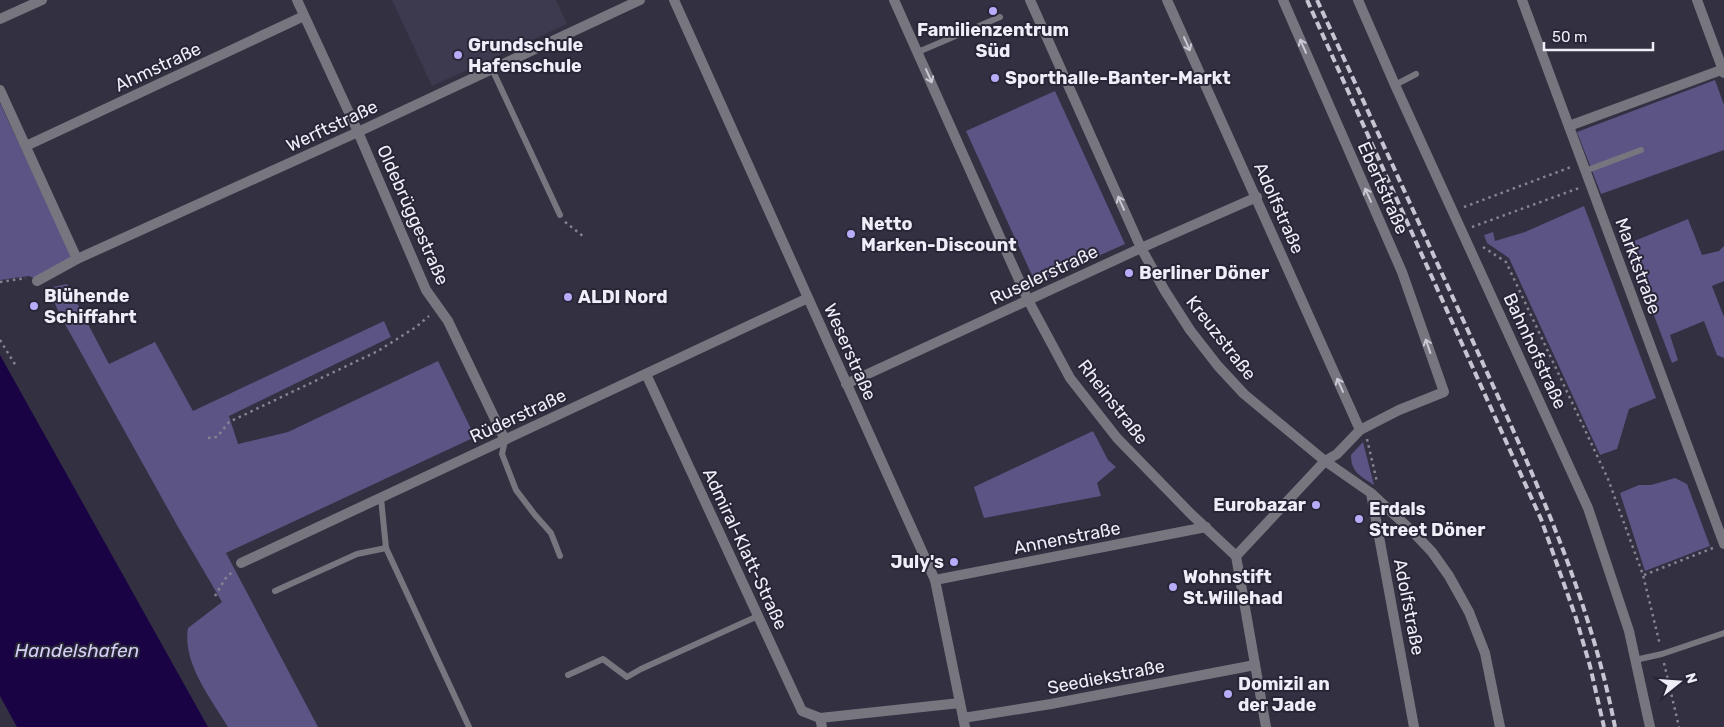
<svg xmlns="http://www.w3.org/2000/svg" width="1724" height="727" viewBox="0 0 1724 727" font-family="Rubik,sans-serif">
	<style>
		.built { fill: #3d3a50 }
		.green { fill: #5b5484 }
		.water { fill: #1a0345 }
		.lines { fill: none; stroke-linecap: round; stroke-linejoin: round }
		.path { stroke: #868492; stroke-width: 2.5; stroke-dasharray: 2.5 4; stroke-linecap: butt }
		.service { stroke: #77767f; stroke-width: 6 }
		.minor { stroke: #77767f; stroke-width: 10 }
		.tertiary { stroke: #77767f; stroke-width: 10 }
		.rail { stroke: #c7c5d2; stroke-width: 4; stroke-dasharray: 8 4; stroke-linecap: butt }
		.oneway { stroke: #cac9d4 }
		.poi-dot { fill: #b6acf8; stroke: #282636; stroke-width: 2 }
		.labels { text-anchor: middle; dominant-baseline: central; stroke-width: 4; stroke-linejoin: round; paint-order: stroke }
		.poi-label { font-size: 18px; font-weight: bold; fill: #eeedf8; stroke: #282636; text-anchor: start }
		.street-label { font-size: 18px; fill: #eeedf8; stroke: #282636 }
		.water-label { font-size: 19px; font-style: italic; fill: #d3cff8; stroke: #282636 }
	</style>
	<rect width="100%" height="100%" fill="#323041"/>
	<polygon class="built" points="392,0 556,0 567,24 432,86"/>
	<g class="green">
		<polygon points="1715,80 1724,105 1724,150 1601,194 1577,132"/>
		<polygon points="1055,91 1125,244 1036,284 966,131"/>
		<polygon points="0,103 71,255 69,260 36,279 29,276 0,280"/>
		<polygon points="1584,206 1656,398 1629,409 1617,449 1600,455 1509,258 1487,243 1484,235 1493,232 1495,241 1525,232"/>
		<polygon points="1688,219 1702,255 1719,251 1724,246 1724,281 1712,286 1724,317 1724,358 1717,355 1704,321 1670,335 1678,360 1672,363 1627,244"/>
		<path d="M67,284L109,364L155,342L193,411L384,321L391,337L229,416L238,444L288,432L438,361L475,437L226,553L318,727H228C211,699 182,662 188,628L222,602L178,527L60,315L48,288Z"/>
		<polygon points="1093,431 1108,460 1116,467 1097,483 1101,496 984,518 974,487"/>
		<path d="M1363,442L1374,485C1361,476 1351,473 1351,455Z"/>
		<polygon points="1675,478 1687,484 1710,546 1645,571 1620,493 1639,485 1651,485"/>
	</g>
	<polygon class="water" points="0,355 208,727 17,727 0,696"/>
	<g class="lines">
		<g class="path">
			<polyline points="1464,207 1571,167"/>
			<polyline points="565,222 584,237"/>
			<polyline points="1472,227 1579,188"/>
			<polyline points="1483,247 1506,262 1608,479 1643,575 1660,645"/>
			<polyline points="0,282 26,278"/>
			<polyline points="0,340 16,366"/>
			<polyline points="208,438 217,437 229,422 378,351 416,327 429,316"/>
			<polyline points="1367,439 1377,482"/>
			<polyline points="1644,575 1713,548"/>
			<polyline points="215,596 225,579 233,571"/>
			<polyline points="1664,663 1679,727"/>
		</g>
		<g class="service">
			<polyline points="918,52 1000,17"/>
			<polyline points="492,69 560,215"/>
			<polyline points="1395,85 1416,74"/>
			<polyline points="1585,171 1641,150"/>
			<polyline points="505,440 502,454 516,490 535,515 551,533 560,556"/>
			<polyline points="381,498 386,548 469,727"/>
			<polyline points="275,591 357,554 386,548"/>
			<polyline points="1635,660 1662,654 1724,633"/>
			<polyline points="568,675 603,659 627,677 641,669 758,616"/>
		</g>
		<g class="minor">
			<polyline points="297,0 358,132 426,290 448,321 505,440"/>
			<polyline points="894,0 1028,300 1070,378 1117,438 1191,514 1236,556 1266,727"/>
			<polyline points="1030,0 1141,248 1165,291 1190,330 1218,366 1244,394 1325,461 1371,493 1413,532 1432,552 1449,576 1469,612 1485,653 1500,727"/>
			<polyline points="1167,0 1360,430"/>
			<polyline points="1358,0 1395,85 1588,508 1629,631 1650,727"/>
			<polyline points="1522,0 1724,544"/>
			<polyline points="1697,0 1724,73"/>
			<polyline points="0,19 42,0"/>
			<polyline points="0,90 77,259"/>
			<polyline points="1569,126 1724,69"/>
			<polyline points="26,146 304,16"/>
			<polyline points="37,281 77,259 358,132 640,0"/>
			<polyline points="646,374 802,711 820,718 822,727"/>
			<polyline points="846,384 1141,248 1257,197"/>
			<polyline points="1371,493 1414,727"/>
			<polyline points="1236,556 1325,461 1337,454 1360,430 1399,410 1444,392 1402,272 1283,0"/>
			<polyline points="241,563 808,298"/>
			<polyline points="935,580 1206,527"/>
			<polyline points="820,718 960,703"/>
			<polyline points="963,718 1051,704 1255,665"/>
		</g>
		<polyline class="tertiary" points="674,0 935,580 965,727"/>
		<g class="rail">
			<polyline points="1307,0 1541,519 1576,618 1590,666 1604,727"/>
			<path d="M1317,0C1370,115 1422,230 1475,346C1531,469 1589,593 1615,727"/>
		</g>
	</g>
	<defs><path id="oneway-shaft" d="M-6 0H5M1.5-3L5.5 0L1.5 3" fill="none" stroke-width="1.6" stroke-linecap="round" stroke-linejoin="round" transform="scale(1.25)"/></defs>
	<g class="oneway">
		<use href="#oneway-shaft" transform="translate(1187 44) rotate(66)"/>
		<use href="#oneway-shaft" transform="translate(1303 46) rotate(-114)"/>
		<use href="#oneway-shaft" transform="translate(929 76) rotate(66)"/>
		<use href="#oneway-shaft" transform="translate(1368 195) rotate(-114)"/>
		<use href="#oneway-shaft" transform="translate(1121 203) rotate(-114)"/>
		<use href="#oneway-shaft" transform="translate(1428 346) rotate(-109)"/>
		<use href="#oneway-shaft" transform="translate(1340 385) rotate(-114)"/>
	</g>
	<g class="poi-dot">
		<circle cx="993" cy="11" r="5"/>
		<circle cx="458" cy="55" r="5"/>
		<circle cx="995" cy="78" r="5"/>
		<circle cx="851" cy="234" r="5"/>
		<circle cx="1129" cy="273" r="5"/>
		<circle cx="568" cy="297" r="5"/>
		<circle cx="34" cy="306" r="5"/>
		<circle cx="1316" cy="505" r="5"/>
		<circle cx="1359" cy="519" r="5"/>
		<circle cx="954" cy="562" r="5"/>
		<circle cx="1173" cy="587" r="5"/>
		<circle cx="1228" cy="694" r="5"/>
	</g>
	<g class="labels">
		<g class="poi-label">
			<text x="993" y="30" text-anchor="middle">Familienzentrum<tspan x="993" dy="21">Süd</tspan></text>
			<text x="468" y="45">Grundschule<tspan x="468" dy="21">Hafenschule</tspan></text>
			<text x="1005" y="78">Sporthalle-Banter-Markt</text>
			<text x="861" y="224">Netto<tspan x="861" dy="21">Marken-Discount</tspan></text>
			<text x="1139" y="273">Berliner Döner</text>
			<text x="44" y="296">Blühende<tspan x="44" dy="21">Schiffahrt</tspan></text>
			<text x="578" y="297">ALDI Nord</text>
			<text x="1306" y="505" text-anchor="end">Eurobazar</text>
			<text x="1369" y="509">Erdals<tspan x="1369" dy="21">Street Döner</tspan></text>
			<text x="944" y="562" text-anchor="end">July's</text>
			<text x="1183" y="577">Wohnstift<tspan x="1183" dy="21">St.Willehad</tspan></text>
			<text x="1238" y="684">Domizil an<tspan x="1238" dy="21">der Jade</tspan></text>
		</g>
		<g class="street-label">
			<text transform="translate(158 67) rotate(-25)">Ahmstraße</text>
			<text transform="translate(332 126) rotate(-25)">Werftstraße</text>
			<text transform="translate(1383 188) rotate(66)">Ebertstraße</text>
			<text transform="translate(1279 208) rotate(66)">Adolfstraße</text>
			<text transform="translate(413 215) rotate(66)">Oldebrüggestraße</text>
			<text transform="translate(1638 266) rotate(70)">Marktstraße</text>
			<text transform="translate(1044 275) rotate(-25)">Ruselerstraße</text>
			<text transform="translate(1221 338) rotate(52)">Kreuzstraße</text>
			<text transform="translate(1535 351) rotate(65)">Bahnhofstraße</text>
			<text transform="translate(850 352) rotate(66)">Weserstraße</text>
			<text transform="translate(1113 402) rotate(52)">Rheinstraße</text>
			<text transform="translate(518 416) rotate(-25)">Rüderstraße</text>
			<text transform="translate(1067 538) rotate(-11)">Annenstraße</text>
			<text transform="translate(745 549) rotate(65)">Admiral-Klatt-Straße</text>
			<text transform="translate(1409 607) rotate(79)">Adolfstraße</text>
			<text transform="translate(1106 677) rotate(-11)">Seediekstraße</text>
		</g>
		<g class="water-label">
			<text x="77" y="650">Handelshafen</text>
		</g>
	</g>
	<g transform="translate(1679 682) rotate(73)" stroke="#282636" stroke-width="4" paint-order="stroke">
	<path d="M0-4L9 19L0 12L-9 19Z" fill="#eeedf8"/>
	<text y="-8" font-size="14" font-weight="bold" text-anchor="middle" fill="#eeedf8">N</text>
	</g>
	<path d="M1544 42v8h109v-8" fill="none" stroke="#eeedf8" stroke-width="2.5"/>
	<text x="1552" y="42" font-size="15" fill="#eeedf8" stroke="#282636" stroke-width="4" paint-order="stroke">50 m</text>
</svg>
